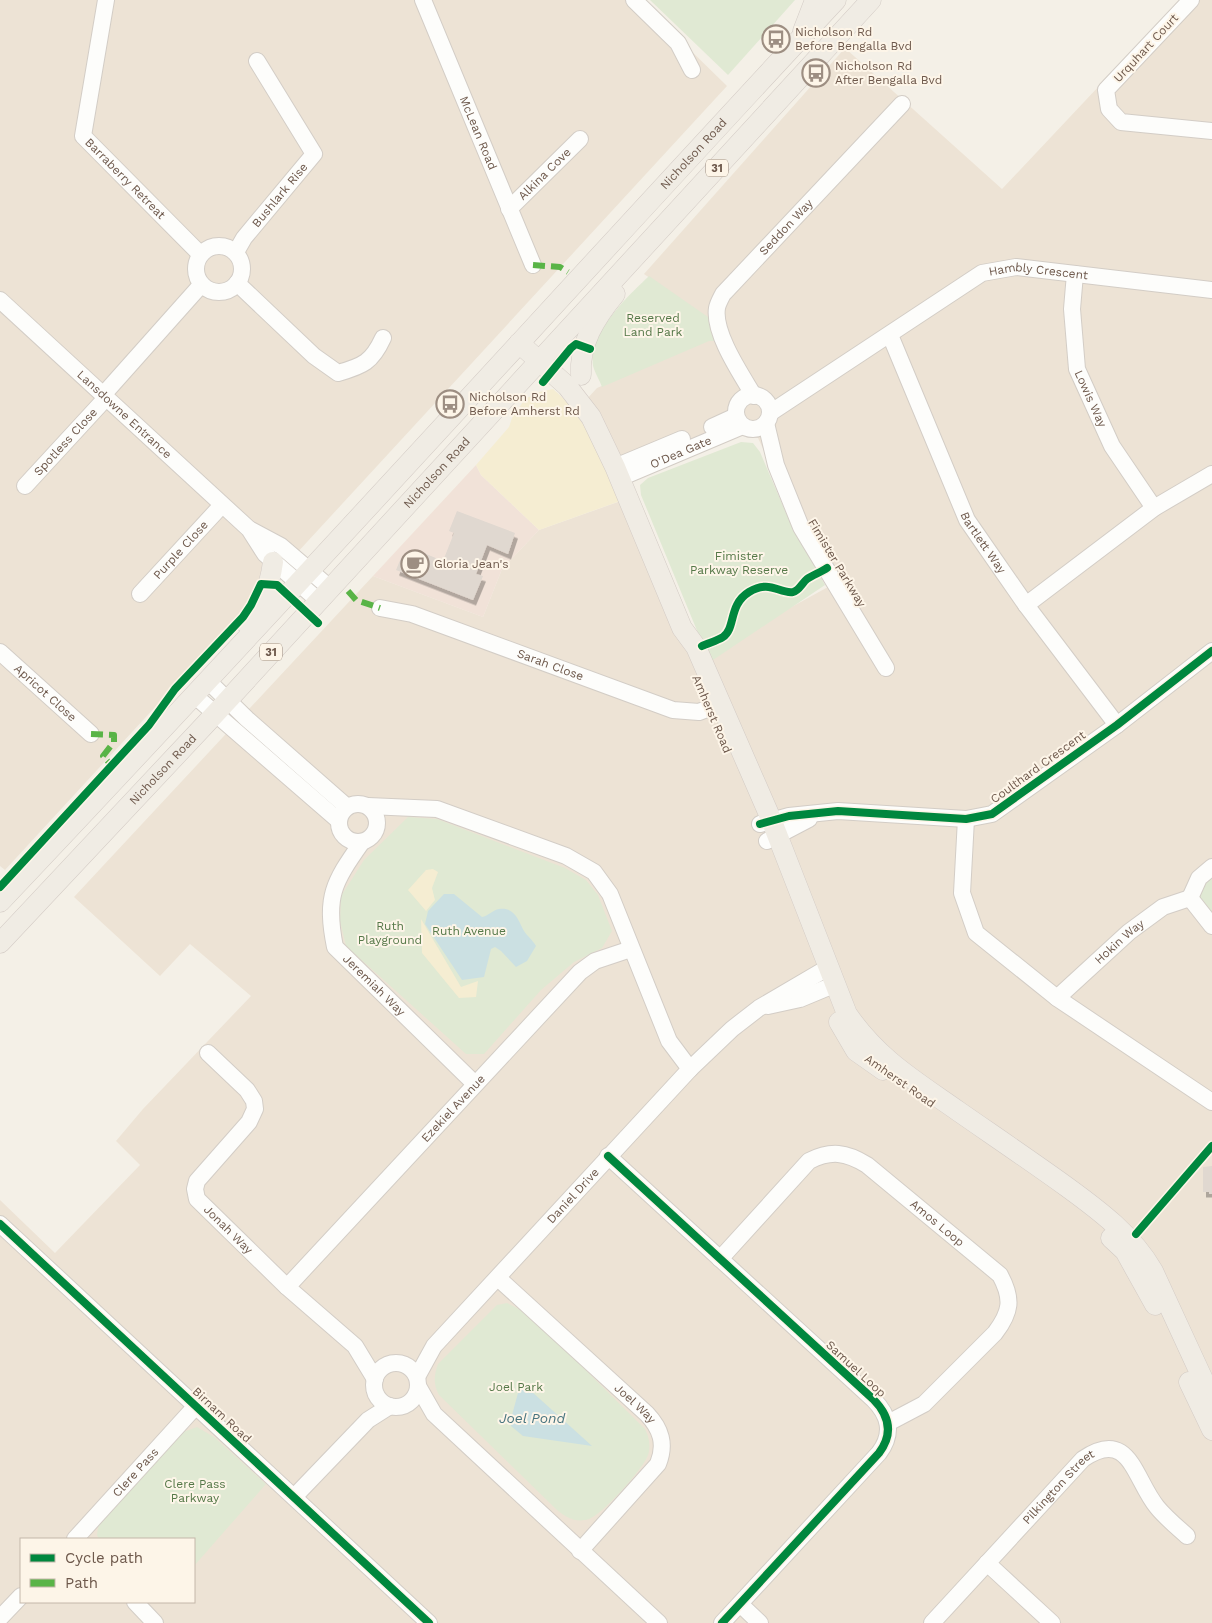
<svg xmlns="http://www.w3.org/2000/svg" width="1212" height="1623" viewBox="0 0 1212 1623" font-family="'Work Sans',sans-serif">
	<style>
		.residential { fill: #ede3d5; fill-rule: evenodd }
		.commercial { fill: #f1e2d8 }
		.green { fill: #e0e9d3 }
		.sand { fill: #f5edd2 }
		.water { fill: #cbe0e2 }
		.building { fill: #e0d8d0; filter: url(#shadow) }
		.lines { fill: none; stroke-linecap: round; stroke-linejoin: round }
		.minor-casing { stroke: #d3cdc6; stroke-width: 18 }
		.major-casing { stroke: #d3cbc5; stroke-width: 21 }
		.minor { stroke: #fdfdfb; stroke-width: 16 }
		.major { stroke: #f0ece4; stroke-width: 20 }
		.quiet { stroke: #59b447; stroke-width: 6; stroke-dasharray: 12 6; stroke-linecap: butt }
		.cycleway-casing { stroke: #fdf5e8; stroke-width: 11 }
		.cycleway { stroke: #00873e; stroke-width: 8 }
		.labels { text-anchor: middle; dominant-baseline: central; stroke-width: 4; stroke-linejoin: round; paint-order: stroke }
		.shield { fill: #fdf5e8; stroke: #99887b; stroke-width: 1 }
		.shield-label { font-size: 11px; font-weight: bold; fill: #6e594c }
		.poi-label { font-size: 12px; fill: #6e594c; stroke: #fdf5e8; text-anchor: start }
		.street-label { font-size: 12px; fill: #6e594c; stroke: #fdf5e8 }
		.park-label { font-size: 12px; fill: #557848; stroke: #fdf5e8 }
		.water-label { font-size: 14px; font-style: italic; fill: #48747f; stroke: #fdf5e8 }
	</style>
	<defs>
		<filter id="shadow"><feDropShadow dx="3" dy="5.5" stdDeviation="0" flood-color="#0004"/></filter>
	</defs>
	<rect width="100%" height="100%" fill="#f4f0e7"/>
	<g class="residential">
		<polygon points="0,0 639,0 727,86 5,870 0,866"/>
		<path d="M1180,0H1212V1623H0V1200L55,1253L140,1165L116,1141L143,1109L251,996L190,944L160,976L74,897L373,576L483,617L502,569L539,530L632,497L702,656L828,587L758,438L733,433L612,482L575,412L597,388L707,340L725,342L717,325L644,274L845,48L1002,189ZM21,1539H194V1602H21Z"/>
	</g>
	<polygon class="commercial" points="476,465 481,475 539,530 502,569 483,617 373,576"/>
	<g class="green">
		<polygon points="650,0 795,0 728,75"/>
		<path d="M649,276L718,324L725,341H709L602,387C600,381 596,375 594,369C585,336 628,296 649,276Z"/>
		<polygon points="741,442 753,443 760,452 789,520 825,585 710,662 641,495 640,485 648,478"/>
		<polygon points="408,817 437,819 565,868 586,880 598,895 612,931 602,948 574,962 541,990 484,1054 466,1054 346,946 340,921 341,896 364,860"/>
		<polygon points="1212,869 1212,923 1193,898"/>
		<path d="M507,1303L529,1314L645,1429C649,1437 651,1446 648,1455C644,1468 602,1515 589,1519C576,1523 567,1518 557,1510L439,1395C433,1384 434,1375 438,1364L497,1305Z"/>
		<polygon points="197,1427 214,1437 266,1484 194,1566 194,1539 99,1539 97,1535 99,1522 183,1432"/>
	</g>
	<g class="sand">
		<path d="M553,389C584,414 605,464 620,501L539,530L481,475L476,465L509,427L512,418L525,399L539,392Z"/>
		<polygon points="433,869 438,872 432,888 435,900 426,911 408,890 426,870"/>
		<polygon points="421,919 461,987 478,981 476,997 459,998 422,953"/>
	</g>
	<g class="water">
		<path d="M444,894H454L482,917C488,916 493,910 499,909C515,907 518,920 524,931C527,936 532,939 536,946L527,961L516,967L501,951L495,947L491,949L484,977L462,980L425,924L428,911Z"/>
		<polygon points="521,1382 592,1446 523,1436 511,1426 512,1415"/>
	</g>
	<g class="building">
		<polygon points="457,511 515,533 508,554 487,545 476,574 483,576 473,600 396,570 401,558 409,561 414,549 443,561 454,533 449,531"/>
		<polygon points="1212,1166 1212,1194 1209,1194 1209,1192 1203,1192 1203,1167"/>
	</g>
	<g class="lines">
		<g class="minor-casing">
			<g id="minor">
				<path id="s1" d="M106,0L83,136L200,254"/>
				<path id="s2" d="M423,0L533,265"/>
				<polyline points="634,0 678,43 692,70"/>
				<polyline points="1191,0 1106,90 1109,109 1121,122 1212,131"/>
				<path id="s3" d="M509,209L580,139"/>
				<circle cx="219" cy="269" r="23"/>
				<path id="s4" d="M236,252L244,238L314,154L257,61"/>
				<path id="s5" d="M1075,274L1072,309L1077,369L1112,446L1154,508"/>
				<path d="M237,283L314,356L338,373C363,366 372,362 383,338"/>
				<path id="s6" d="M0,300L249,529L265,554L319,601"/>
				<path id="s7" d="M890,335L967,520L1026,605L1117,725"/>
				<polyline points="103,395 201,285"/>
				<circle cx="753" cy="412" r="17"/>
				<path id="s8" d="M754,396C741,374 713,333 717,308C718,303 721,298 723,294L902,104"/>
				<path id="s9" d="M770,413L982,273L1016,267L1212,290"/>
				<polyline points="766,423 776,465 801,527 886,668"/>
				<polyline points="712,427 736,416"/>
				<polyline points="615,467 682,439"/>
				<path id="s10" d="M620,478L743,426"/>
				<path id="s11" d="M25,486L106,398"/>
				<polyline points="251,530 281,546 330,588"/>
				<path id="s12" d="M140,594L222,505"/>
				<polyline points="1026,605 1154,508 1212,474"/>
				<path id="s13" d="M380,608L412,614L673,710L699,712L720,704"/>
				<path id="s14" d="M0,652L91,734"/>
				<polyline points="209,682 247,719 346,806"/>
				<polyline points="195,696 338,820"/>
				<circle cx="358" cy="823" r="19"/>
				<polyline points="368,806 437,809 566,856 594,872 610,894 669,1041 690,1069"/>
				<polyline points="966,819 962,893 976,933 1057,998 1212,1102"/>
				<polyline points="760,824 789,816 838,811 966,819 992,814 1117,725 1212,651"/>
				<polyline points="767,841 809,819"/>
				<path id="s15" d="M362,842C333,883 325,897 335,947L474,1083"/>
				<polyline points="1190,898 1199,878 1212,867"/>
				<polyline points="1190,898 1212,926"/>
				<path id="s16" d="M1057,998L1129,932L1163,907L1190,898"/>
				<polyline points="768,1006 800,999 836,984"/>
				<path id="s17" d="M208,1053L247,1090L254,1101L255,1109L249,1122L197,1181L195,1189L197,1199L287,1287L355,1346L375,1379"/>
				<path d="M608,1156L873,1399C889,1415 894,1433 879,1453L722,1623"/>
				<polyline points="0,1224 429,1623"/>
				<path id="s18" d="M720,1259L809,1161C831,1150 846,1152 867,1165L1000,1275C1013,1299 1011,1312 995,1333L924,1404L888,1423"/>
				<path id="s19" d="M498,1278L647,1414C661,1429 666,1444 658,1464L580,1551"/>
				<path id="s20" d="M287,1287L580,972L595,961L631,949"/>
				<circle cx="396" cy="1385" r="22"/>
				<path id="s21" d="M417,1377L434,1346L690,1069L732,1029L759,1008L829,967"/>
				<polyline points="418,1386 434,1414 659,1623"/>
				<polyline points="294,1497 368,1420 390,1406"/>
				<path id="s22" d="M75,1539L195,1407"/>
				<polyline points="987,1563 1052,1623"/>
				<polyline points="135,1602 155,1623"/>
				<polyline points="740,1604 760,1623"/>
				<polyline points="0,1618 21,1596"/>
				<path id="s23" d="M932,1623L1083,1459C1130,1427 1134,1479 1157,1507C1165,1517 1177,1527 1187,1536"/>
			</g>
		</g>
		<g class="major-casing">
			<g id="major">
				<polyline points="803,31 815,0"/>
				<path d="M519,343L567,386L591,417L615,467L682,628L696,647L771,819L847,1014C878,1059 914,1080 958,1111C994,1136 1031,1161 1067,1187C1100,1211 1132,1235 1153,1271L1212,1399"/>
				<path d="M581,375C579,344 595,318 615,294"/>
				<path d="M246,623C262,607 270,585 273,562"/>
				<path id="s24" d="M0,902C282,605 557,300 836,0"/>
				<path id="s25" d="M0,943L215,714L871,0"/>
				<polyline points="839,1022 856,1051 883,1070"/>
				<polyline points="1111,1238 1125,1251 1155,1305"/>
				<polyline points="1189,1382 1212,1430"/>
			</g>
		</g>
		<use href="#minor" class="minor"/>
		<use href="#major" class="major"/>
		<g class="quiet">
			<polyline points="533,265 560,267 568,272"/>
			<polyline points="348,591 356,600 380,608"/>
			<polyline points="91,734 114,735 114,742 103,756 112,766"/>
		</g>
		<g class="cycleway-casing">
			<g id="cycleway">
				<polyline points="543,382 571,348 576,344 590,349"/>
				<path d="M702,646C708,643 717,641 723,637C736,628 728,605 749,592C770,579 779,594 793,592C799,591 802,583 807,579C813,575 821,572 827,568"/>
				<polyline points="760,824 789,816 838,811 966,819 992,814 1117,725 1212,651"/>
				<polyline points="0,887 149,725 175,689 243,617 251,605 261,584 277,585 318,623"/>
				<path d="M608,1156L873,1399C889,1415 894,1433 879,1453L722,1623"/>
				<polyline points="0,1224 429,1623"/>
				<polyline points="1136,1234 1212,1146"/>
			</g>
		</g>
		<use href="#cycleway" class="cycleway"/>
	</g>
	<defs>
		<g id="bus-ring" transform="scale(1.4375)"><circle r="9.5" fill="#fdf5e8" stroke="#9d8e82" stroke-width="1.5"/><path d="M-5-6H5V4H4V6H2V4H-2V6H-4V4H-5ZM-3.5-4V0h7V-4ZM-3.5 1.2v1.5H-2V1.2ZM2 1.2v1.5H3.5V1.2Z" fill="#9d8e82"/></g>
		<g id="cafe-ring" transform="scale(1.4375)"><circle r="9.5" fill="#fdf5e8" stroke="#9d8e82" stroke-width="1.5"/><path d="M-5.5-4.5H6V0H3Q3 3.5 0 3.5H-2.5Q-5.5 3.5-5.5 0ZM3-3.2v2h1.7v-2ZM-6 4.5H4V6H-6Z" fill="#9d8e82"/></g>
	</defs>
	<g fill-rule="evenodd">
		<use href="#bus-ring" x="776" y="39"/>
		<use href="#bus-ring" x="816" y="73"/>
		<use href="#bus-ring" x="450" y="404"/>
		<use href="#cafe-ring" x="415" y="564"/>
	</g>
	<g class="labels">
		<g class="shield">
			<rect x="706" y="159.5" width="22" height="17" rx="4"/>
			<rect x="260" y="643.5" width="22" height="17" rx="4"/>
		</g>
		<g class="shield-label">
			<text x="717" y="168">31</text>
			<text x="271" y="652">31</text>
		</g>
		<g class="poi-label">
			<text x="795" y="32">Nicholson Rd<tspan x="795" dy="14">Before Bengalla Bvd</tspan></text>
			<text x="835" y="66">Nicholson Rd<tspan x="835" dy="14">After Bengalla Bvd</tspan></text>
			<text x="469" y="397">Nicholson Rd<tspan x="469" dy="14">Before Amherst Rd</tspan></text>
			<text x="434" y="564">Gloria Jean's</text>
		</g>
		<g class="street-label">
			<text transform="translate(1146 48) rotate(-47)">Urquhart Court</text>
			<text stroke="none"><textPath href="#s2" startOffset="144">McLean Road</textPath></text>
			<text stroke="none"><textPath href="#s24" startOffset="1020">Nicholson Road</textPath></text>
			<text stroke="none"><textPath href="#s3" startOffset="50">Alkina Cove</textPath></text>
			<text stroke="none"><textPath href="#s1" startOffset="198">Barraberry Retreat</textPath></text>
			<text stroke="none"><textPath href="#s4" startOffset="72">Bushlark Rise</textPath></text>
			<text stroke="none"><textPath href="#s8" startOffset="204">Seddon Way</textPath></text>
			<text stroke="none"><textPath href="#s9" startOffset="311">Hambly Crescent</textPath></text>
			<text stroke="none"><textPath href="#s5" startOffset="128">Lowis Way</textPath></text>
			<text stroke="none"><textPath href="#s6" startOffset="169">Lansdowne Entrance</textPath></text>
			<text stroke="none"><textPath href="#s11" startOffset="60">Spotless Close</textPath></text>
			<text stroke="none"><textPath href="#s10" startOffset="66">O'Dea Gate</textPath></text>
			<text stroke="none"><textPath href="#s25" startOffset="642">Nicholson Road</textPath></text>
			<text stroke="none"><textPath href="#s7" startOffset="228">Bartlett Way</textPath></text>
			<text stroke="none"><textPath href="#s12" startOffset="60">Purple Close</textPath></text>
			<text transform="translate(837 563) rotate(59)">Fimister Parkway</text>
			<text stroke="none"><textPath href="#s13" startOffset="180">Sarah Close</textPath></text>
			<text stroke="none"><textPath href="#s14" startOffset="61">Apricot Close</textPath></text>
			<text transform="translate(712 714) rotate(67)">Amherst Road</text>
			<text transform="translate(1038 767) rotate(-36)">Coulthard Crescent</text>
			<text stroke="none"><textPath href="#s25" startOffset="238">Nicholson Road</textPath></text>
			<text stroke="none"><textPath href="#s16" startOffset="84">Hokin Way</textPath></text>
			<text stroke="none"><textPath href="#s15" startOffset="168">Jeremiah Way</textPath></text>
			<text transform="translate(900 1081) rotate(35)">Amherst Road</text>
			<text stroke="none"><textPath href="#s20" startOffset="244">Ezekiel Avenue</textPath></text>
			<text stroke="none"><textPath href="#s21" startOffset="240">Daniel Drive</textPath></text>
			<text stroke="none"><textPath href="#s18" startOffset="285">Amos Loop</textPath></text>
			<text stroke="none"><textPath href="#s17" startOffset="230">Jonah Way</textPath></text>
			<text transform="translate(856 1369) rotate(43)">Samuel Loop</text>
			<text stroke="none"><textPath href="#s19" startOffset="186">Joel Way</textPath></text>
			<text transform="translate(222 1415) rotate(43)">Birnam Road</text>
			<text stroke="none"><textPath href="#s22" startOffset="90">Clere Pass</textPath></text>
			<text stroke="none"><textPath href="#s23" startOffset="186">Pilkington Street</textPath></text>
		</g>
		<g class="park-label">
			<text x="653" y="318">Reserved<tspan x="653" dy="14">Land Park</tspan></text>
			<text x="739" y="556">Fimister<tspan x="739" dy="14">Parkway Reserve</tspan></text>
			<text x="390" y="926">Ruth<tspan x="390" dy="14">Playground</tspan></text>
			<text x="469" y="931">Ruth Avenue</text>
			<text x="516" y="1387">Joel Park</text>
			<text x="195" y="1484">Clere Pass<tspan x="195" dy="14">Parkway</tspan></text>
		</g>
		<g class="water-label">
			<text x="532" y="1418">Joel Pond</text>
		</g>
	</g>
	<rect x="20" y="1538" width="175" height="65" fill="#fdf5e8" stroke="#c4b7aa"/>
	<rect x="30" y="1554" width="25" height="8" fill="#00873e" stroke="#c4b7aa"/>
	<text x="65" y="1563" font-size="15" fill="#6e594c">Cycle path</text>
	<rect x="30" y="1579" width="25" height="8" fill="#59b447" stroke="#c4b7aa"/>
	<text x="65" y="1588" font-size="15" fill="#6e594c">Path</text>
</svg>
